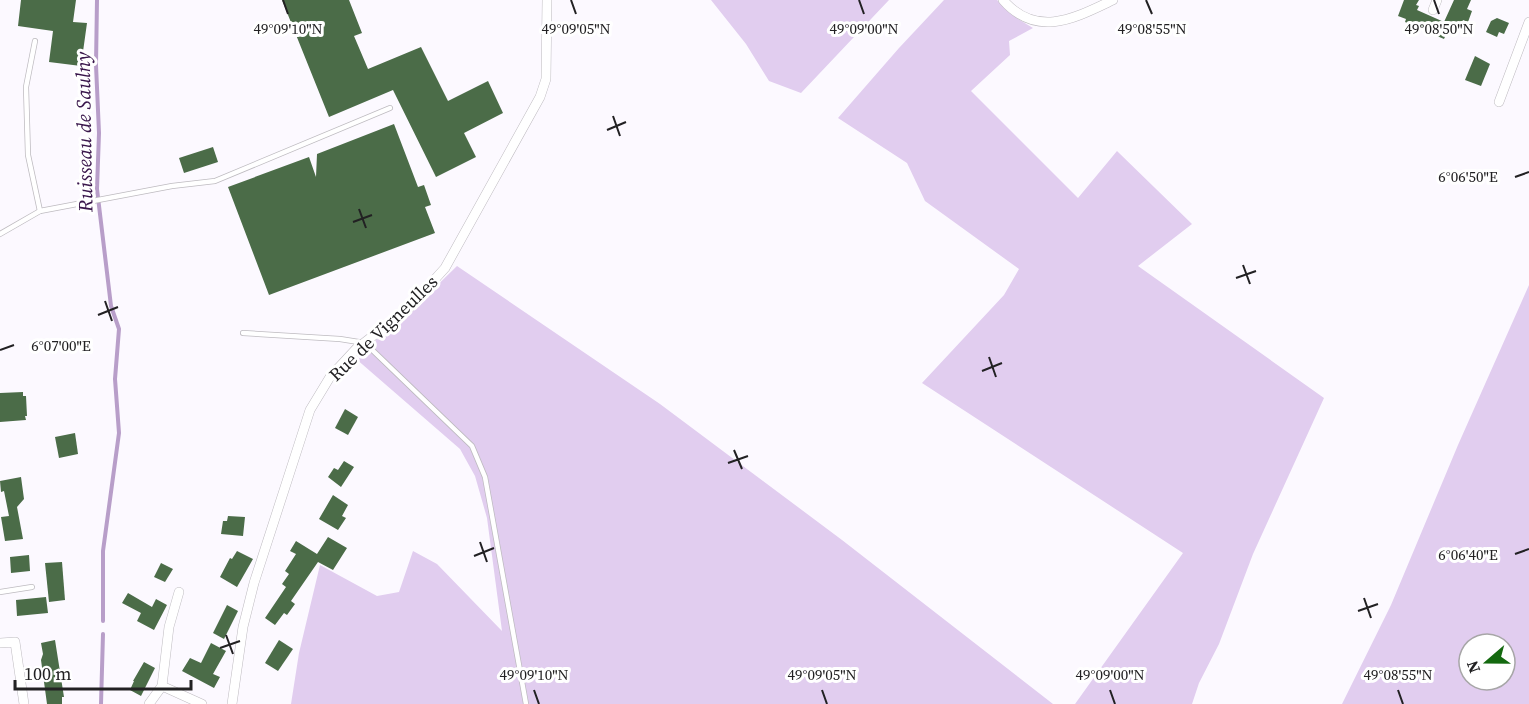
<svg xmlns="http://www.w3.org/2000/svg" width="1529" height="704" viewBox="0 0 1529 704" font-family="'Source Serif 4',serif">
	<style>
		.green { fill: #e1cdef; fill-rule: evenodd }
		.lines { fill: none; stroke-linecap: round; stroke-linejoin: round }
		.stream { stroke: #b89ec9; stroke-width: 4 }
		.building { fill: #4b6c48 }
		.lane-casing { stroke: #bebbc0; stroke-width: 6 }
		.street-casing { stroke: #bebbc0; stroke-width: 10 }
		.lane { stroke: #fff; stroke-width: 4.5 }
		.street { stroke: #fff; stroke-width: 9 }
		.ticks { fill: none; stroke: #222123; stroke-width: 2 }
		.labels { text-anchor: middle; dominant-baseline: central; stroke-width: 6; stroke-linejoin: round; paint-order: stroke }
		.street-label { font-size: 18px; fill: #222123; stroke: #fff }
		.water-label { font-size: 20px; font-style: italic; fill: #39164b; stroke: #fff }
		.ticks-label { font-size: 15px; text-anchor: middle; fill: #222123; stroke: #fff; stroke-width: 6; stroke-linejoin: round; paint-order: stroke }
	</style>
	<rect width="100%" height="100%" fill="#fcf9ff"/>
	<g class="green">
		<polygon points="711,0 889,0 801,93 769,81 746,44"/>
		<polygon points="944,0 997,0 1018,19 1033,28 1009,41 1010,55 971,91 1078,198 1117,151 1192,224 1138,266 1324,398 1253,554 1219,644 1199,683 1192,704 1075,704 1183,553 922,383 1004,295 1019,269 925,201 907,163 838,118 899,48"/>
		<polygon points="457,266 660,404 842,540 1053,704 291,704 299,653 320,565 377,596 399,592 413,551 437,564 502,631 487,518 475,476 460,449 355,358 413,309"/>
		<path d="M1529,285V704H1342L1391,605L1458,445ZM1469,644H1505V680H1469Z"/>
	</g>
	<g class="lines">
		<g class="stream">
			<polyline points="97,0 96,65 99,133 97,189 111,306 119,329 115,379 119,433 103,551 103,621"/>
			<polyline points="101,704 103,634"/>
		</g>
	</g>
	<g class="building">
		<polygon points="21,0 76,0 73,22 87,23 81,66 49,62 53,31 18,26"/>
		<polygon points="282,0 349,0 362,33 354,36 368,69 421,47 448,101 488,81 503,113 464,133 476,157 436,177 393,90 329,117"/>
		<polygon points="1404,0 1419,0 1416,5 1419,6 1417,10 1444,22 1454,0 1471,0 1467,9 1472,11 1468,22 1463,20 1456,34 1448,30 1444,39 1405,22 1406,19 1398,16"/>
		<polygon points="1497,18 1509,23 1504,34 1499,32 1497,37 1486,32 1491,21"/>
		<polygon points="1475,56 1490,64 1481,86 1465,80"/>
		<polygon points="394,124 418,187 424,185 431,205 425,207 435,233 269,295 228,187 309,157 316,177 317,154"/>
		<polygon points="213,147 218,162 184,173 179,158"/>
		<polygon points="23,392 23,396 26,396 27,416 25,416 26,420 0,422 0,393"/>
		<polygon points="345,409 358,417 348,435 335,428"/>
		<polygon points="75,433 78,454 59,458 55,437"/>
		<polygon points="344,461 354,467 341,487 328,477 334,468 338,470"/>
		<polygon points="21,477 24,499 17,507 23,539 5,541 1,517 9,516 4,491 1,492 0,481"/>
		<polygon points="333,495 348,505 342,516 346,518 338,530 319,519"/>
		<polygon points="228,516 245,517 243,536 221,534 223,521 227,521"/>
		<polygon points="328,537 347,548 333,570 318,562 291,601 295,604 287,615 284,613 275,625 265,618 286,587 282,584 289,574 285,571 296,554 290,551 296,541 317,554"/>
		<polygon points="237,551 253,559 237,587 220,577 230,558 232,559"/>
		<polygon points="29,555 30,571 11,573 10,557"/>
		<polygon points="62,562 65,600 49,602 45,563"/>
		<polygon points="161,563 173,569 165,582 154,577"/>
		<polygon points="128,593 152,607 156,599 167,605 154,630 137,621 141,613 122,603"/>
		<polygon points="46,597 48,613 17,616 16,600"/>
		<polygon points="227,605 238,611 224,639 213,633"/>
		<polygon points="55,640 64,697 62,697 62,704 47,704 41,660 43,654 41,643"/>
		<polygon points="279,640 293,649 278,671 265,663"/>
		<polygon points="211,643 226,651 213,674 220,677 214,688 182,671 190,658 201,663"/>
		<polygon points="144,662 155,668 141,696 130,690 134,681 133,681"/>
	</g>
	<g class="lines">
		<g class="lane-casing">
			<g id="lane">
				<polyline points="35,41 26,87 28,155 40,211"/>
				<polyline points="0,234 40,211 172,186 215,181 390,108"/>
				<polyline points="243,333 340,339 365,343 472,446 485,477 526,704"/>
				<polyline points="0,592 32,587"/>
			</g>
		</g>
		<g class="street-casing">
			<g id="street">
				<path d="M1003,0C1037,39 1075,18 1113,0"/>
				<polyline points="1433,10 1437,0"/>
				<polyline points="1499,102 1529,22"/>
				<polyline points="0,643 15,642 24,704"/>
				<polyline points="162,686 202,704"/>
				<polyline points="149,704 162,686 169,627 179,592"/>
				<polyline points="232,704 243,627 254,583 310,410 330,377 356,349 408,309 445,268 540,97 546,79 547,0"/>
			</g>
		</g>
		<use href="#lane" class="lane"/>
		<use href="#street" class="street"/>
	</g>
	<path class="ticks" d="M283,0L288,14M571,0L576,14M859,0L864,14M1146,0L1152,14M1434,0L1439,14M613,116L620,136M607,130L626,122M1515,177L1529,172M359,209L366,228M353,222L372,215M1243,265L1250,284M1236,278L1256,271M105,301L112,321M98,315L118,307M0,350L14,345M989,357L996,377M982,371L1002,363M734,450L742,469M728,463L748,456M480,542L487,562M1515,554L1529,549M474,556L494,548M1364,598L1371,618M1358,611L1378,604M226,635L233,654M220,648L240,641M534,690L539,704M822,690L827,704M1110,690L1115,704M1398,690L1403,704"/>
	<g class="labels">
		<g class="street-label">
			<text transform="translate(383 328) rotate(-44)">Rue de Vigneulles</text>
		</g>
		<g class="water-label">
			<text transform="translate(84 132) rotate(-91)">Ruisseau de Saulny</text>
		</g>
	</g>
	<g class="ticks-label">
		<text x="288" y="34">49°09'10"N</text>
		<text x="576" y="34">49°09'05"N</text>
		<text x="864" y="34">49°09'00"N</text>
		<text x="1152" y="34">49°08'55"N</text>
		<text x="1439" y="34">49°08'50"N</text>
		<text x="1468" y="182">6°06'50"E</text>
		<text x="61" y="351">6°07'00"E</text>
		<text x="1468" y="560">6°06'40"E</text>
		<text x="534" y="680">49°09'10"N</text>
		<text x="822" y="680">49°09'05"N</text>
		<text x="1110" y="680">49°09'00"N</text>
		<text x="1398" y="680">49°08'55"N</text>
	</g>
	<g transform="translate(1487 662) rotate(250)"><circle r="28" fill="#ffffff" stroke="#a7a6a7" stroke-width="1.5"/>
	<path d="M0-4.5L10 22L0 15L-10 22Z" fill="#14690f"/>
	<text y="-9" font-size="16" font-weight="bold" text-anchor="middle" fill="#222123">N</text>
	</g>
	<path d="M15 680v9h176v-9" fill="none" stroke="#222123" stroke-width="3"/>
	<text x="24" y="680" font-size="18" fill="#222123" stroke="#ffffff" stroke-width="4.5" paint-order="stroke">100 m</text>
</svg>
